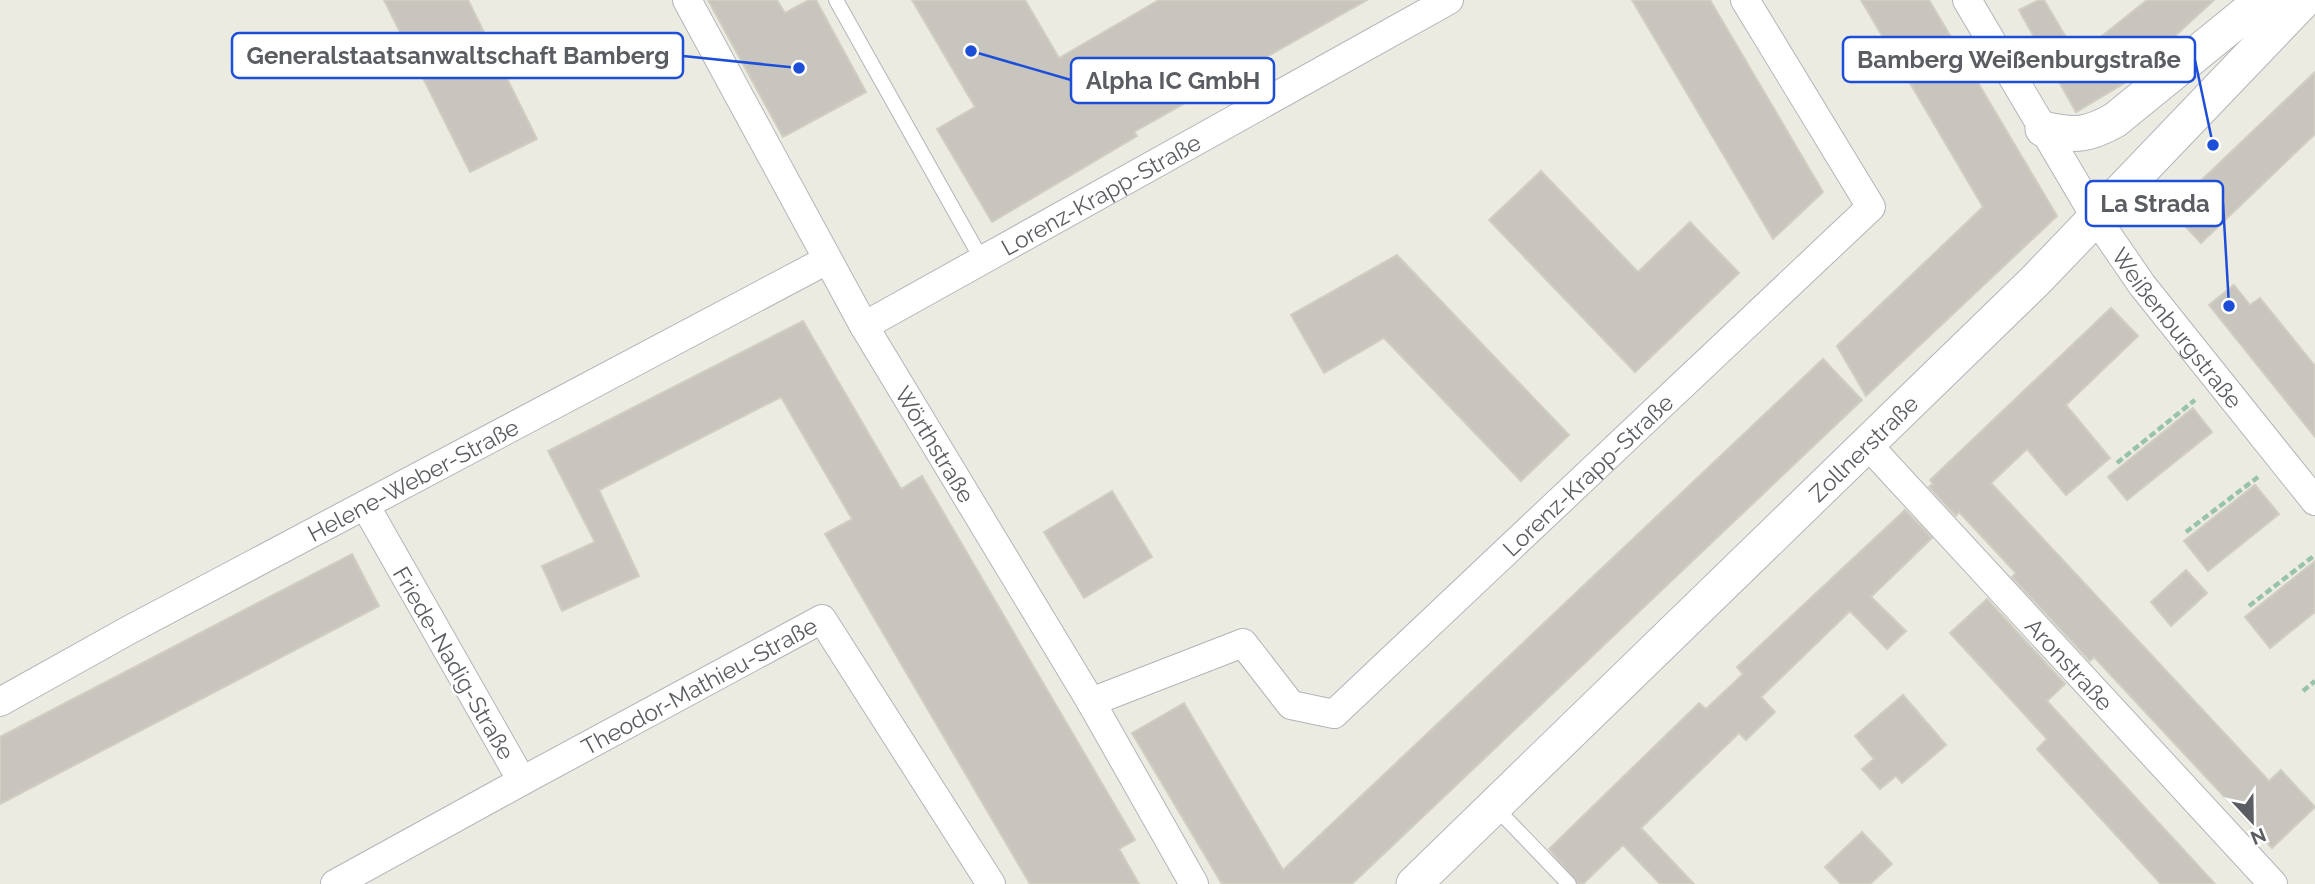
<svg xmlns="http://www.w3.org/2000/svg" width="2315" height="884" viewBox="0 0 2315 884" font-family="Raleway,sans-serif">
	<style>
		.building { fill: #c8c5bf; stroke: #d1cdc1; stroke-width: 2 }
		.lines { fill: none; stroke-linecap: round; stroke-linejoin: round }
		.service-casing { stroke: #b3b4b9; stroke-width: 16 }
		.minor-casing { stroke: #b3b4b9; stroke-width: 30 }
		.tertiary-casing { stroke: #b3b4b9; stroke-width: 37 }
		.path { stroke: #99c3a9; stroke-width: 4.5; stroke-dasharray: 7 3.5; stroke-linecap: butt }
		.service { stroke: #fff; stroke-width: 14 }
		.minor { stroke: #fff; stroke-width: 28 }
		.tertiary { stroke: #fff; stroke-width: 35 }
		.labels { text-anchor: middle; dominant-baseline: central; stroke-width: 5; stroke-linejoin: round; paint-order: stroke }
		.street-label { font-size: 23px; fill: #5a5d62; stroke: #fff }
		.leader { fill: none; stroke: #1d4ed8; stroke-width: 2.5 }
		.callout-dot { fill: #1d4ed8; stroke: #fff; stroke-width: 2.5 }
		.callout { fill: #fff; stroke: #1d4ed8; stroke-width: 2.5 }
		.callout-label { font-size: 24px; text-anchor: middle; font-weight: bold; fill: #5a5d62 }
	</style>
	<rect width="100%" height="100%" fill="#ecebe2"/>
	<g class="building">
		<polygon points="384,0 468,0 537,139 470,172"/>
		<polygon points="708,0 777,0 785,13 809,0 816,0 866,92 783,137"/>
		<polygon points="912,0 1025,0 1059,58 1159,0 1367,0 1134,132 1137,136 992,222 937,129 975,107"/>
		<polygon points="1632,0 1710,0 1823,192 1773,239"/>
		<polygon points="1861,0 1929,0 2057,216 1866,396 1837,346 1983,207"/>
		<polygon points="2039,0 2044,0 2077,56 2147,0 2214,0 2123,84 2076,112 2019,10"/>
		<polygon points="2315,72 2315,134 2201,243 2170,210"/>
		<polygon points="1541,171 1638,272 1690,222 1739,273 1635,372 1489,220"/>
		<polygon points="1397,255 1569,435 1521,481 1384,338 1324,373 1291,315"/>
		<polygon points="2234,285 2250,305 2260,298 2315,366 2315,437 2209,305"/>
		<polygon points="2111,308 2138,336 2066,405 2110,458 2066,495 2027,449 1991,483 2269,781 2281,770 2315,807 2272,848 2094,657 2090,661 2012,577 2016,573 1959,512 1956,516 1929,487 1933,484 1930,480"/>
		<polygon points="803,321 901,489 922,476 1135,840 1119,849 1139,884 1030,884 825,534 852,519 781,397 599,490 639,576 562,611 542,566 595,542 548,451"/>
		<polygon points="1823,359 1862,400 1352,884 1222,884 1132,733 1184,703 1283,870"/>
		<polygon points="2193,408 2212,432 2127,500 2108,477"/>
		<polygon points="2255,485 2279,514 2208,571 2184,541"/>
		<polygon points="1112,491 1152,557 1084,598 1044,532"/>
		<polygon points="1905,510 1932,538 1871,597 1906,631 1887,649 1850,611 1761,697 1775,712 1746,740 1739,733 1641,828 1694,884 1660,884 1623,845 1583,884 1578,884 1549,849 1699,703 1706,709 1743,674 1737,667"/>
		<polygon points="352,554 379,606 0,804 0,737"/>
		<polygon points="2315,561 2315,612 2270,648 2245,617"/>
		<polygon points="2186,570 2207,593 2171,626 2151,602"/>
		<polygon points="1987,599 2065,684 2047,701 2215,884 2161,884 2037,749 2047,739 1950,633"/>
		<polygon points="1903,695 1946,745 1902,783 1896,776 1880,789 1862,769 1874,759 1855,736"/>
		<polygon points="1862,832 1892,864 1870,884 1841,884 1825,867"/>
	</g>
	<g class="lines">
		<g class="service-casing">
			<g id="service">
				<polyline points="836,0 982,260"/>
				<polyline points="1495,807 1569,884"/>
			</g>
		</g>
		<g class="minor-casing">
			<g id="minor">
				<path id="s1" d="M687,0L864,326L1091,702L1194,884"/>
				<path id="s2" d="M1967,0L2096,218L2142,285L2315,501"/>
				<path id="s3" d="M864,326L1449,0"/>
				<path id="s4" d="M1867,444L2273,884"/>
				<path id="s5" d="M0,702L129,630L827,260"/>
				<path id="s6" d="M1091,702L1243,643L1291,705L1334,714L1871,207L1745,0"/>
				<path id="s7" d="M522,781L822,619L991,884"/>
				<polyline points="335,884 522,781 365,505"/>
			</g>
		</g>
		<g class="tertiary-casing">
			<g id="tertiary">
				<path d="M2043,129C2074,136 2087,136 2115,120L2244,15L2275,0"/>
				<path id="s8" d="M1414,884L2036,280L2304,0"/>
			</g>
		</g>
		<g class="path">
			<polyline points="2117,463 2195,400"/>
			<polyline points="2186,532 2258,477"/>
			<polyline points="2249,606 2315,555"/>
			<polyline points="2303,691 2315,681"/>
		</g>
		<use href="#service" class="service"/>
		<use href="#minor" class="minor"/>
		<use href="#tertiary" class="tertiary"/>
	</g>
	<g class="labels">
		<g class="street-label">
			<text stroke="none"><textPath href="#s3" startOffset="271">Lorenz-Krapp-Straße</textPath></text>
			<text stroke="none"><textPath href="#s2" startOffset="390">Weißenburgstraße</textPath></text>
			<text stroke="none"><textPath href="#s1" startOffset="509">Wörthstraße</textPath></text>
			<text stroke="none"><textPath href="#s8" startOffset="626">Zollnerstraße</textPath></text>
			<text stroke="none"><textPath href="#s6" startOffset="634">Lorenz-Krapp-Straße</textPath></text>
			<text stroke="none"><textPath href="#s5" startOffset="469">Helene-Weber-Straße</textPath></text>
			<text transform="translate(454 663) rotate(60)">Friede-Nadig-Straße</text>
			<text stroke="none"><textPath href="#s4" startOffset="299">Aronstraße</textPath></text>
			<text stroke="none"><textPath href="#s7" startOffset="201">Theodor-Mathieu-Straße</textPath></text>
		</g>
	</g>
	<path class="leader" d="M799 68L683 56M2213 145L2195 60M971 51L1071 80M2229 306L2223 203"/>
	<g class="callout-dot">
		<circle cx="799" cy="68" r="7"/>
		<circle cx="2213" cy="145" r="7"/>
		<circle cx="971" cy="51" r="7"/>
		<circle cx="2229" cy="306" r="7"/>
	</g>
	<g class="callout">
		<rect x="232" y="33" width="451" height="45" rx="7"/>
		<rect x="1843" y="37" width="352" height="45" rx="7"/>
		<rect x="1071" y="58" width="203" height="45" rx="7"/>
		<rect x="2086" y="181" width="137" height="45" rx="7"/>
	</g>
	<g class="callout-label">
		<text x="458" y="64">Generalstaatsanwaltschaft Bamberg</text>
		<text x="2019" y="68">Bamberg Weißenburgstraße</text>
		<text x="1173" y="89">Alpha IC GmbH</text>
		<text x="2155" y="212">La Strada</text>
	</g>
	<g transform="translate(2252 821) rotate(158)" stroke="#ffffff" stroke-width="5" paint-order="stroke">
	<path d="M0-5L12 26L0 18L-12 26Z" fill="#5a5d62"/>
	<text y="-10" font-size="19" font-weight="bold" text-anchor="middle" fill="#5a5d62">N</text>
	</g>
</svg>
